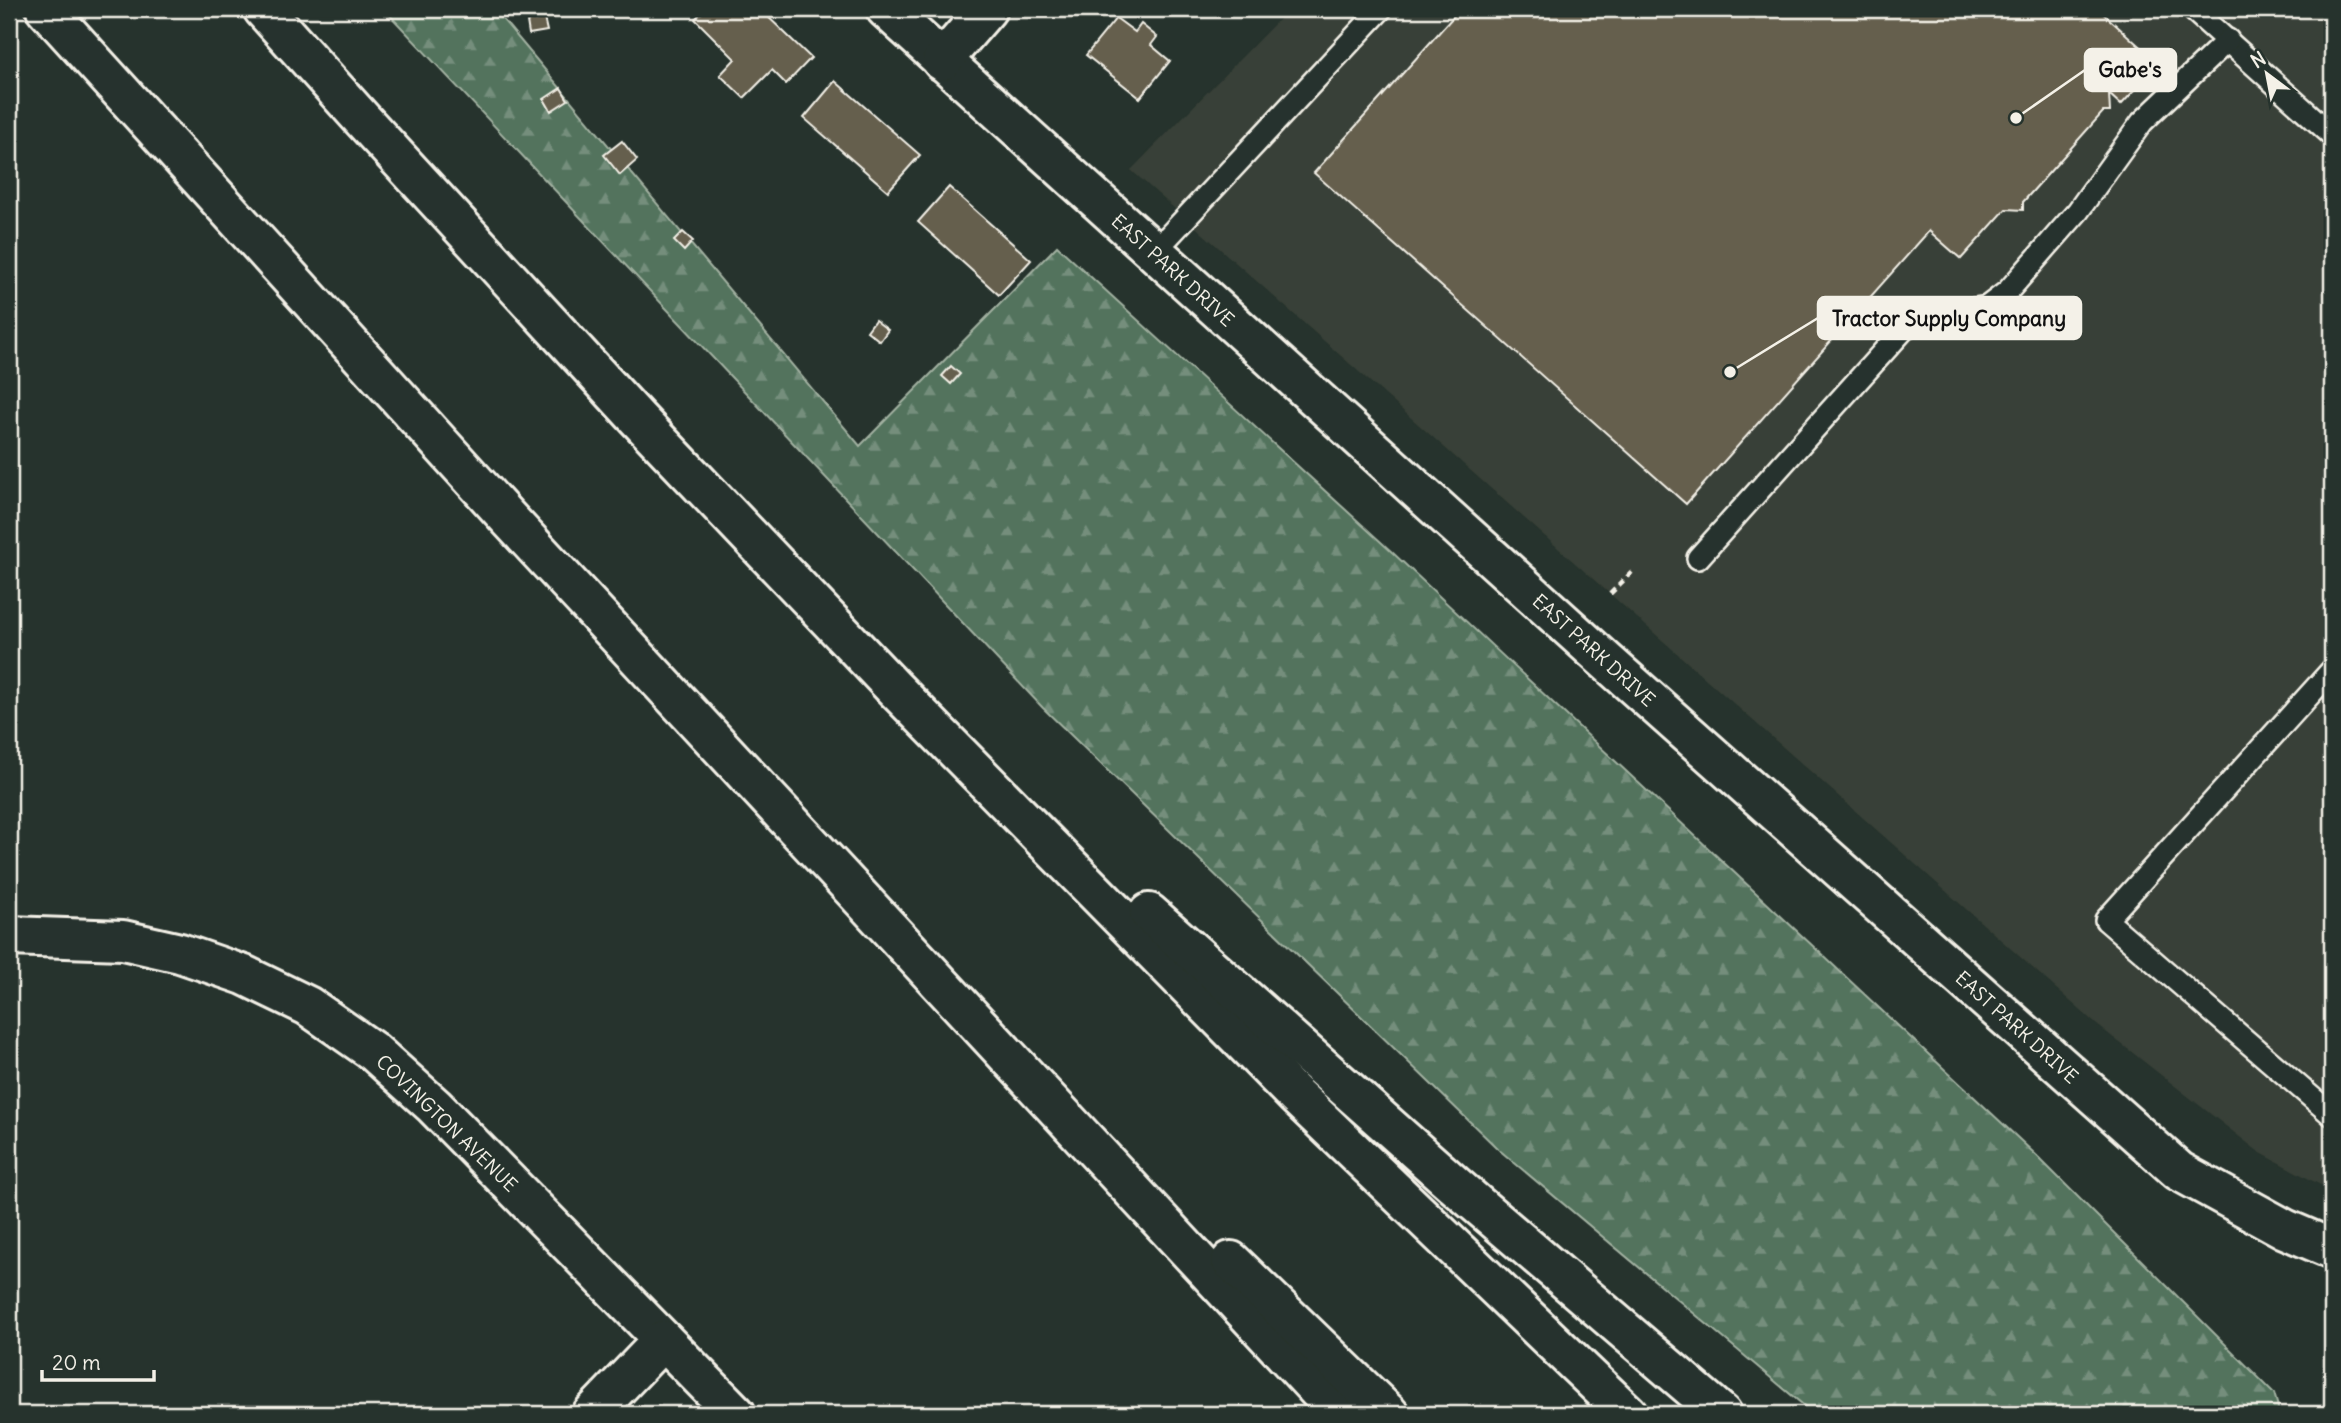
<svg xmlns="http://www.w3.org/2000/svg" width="2341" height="1423" viewBox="0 0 2341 1423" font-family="Delius,sans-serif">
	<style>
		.built { fill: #394037 }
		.forest { fill: url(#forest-firs); stroke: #a3b2a2; stroke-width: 2 }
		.building { fill: #655f4e; stroke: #f4f1e8; stroke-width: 2 }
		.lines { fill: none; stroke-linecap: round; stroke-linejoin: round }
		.service-casing { stroke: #f4f1e8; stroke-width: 26 }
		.minor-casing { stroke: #f4f1e8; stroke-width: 44 }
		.motorway-casing { stroke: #f4f1e8; stroke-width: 44 }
		.path { stroke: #f4f1e8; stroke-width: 4.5; stroke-dasharray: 7 5; stroke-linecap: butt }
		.service { stroke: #26332d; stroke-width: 21 }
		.minor { stroke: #26332d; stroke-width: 38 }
		.motorway { stroke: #26332d; stroke-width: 38 }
		.labels { text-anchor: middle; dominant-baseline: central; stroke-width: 5; stroke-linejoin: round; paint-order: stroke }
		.street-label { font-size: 19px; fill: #f4f1e8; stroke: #26332d }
		.leader { fill: none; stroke: #f4f1e8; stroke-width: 2.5 }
		.callout-dot { fill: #f4f1e8; stroke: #26332d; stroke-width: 2.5 }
		.callout { fill: #f4f1e8; stroke: #f4f1e8; stroke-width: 2.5 }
		.callout-label { font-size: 21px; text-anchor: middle; font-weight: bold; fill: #111 }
	</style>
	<defs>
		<pattern id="forest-firs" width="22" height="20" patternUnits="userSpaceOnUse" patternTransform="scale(1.75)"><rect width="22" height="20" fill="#52735d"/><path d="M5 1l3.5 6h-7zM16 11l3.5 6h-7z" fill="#748e7c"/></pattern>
	</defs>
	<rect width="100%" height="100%" fill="#26332d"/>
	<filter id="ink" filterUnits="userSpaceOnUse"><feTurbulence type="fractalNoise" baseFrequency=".0143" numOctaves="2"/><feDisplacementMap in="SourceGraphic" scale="14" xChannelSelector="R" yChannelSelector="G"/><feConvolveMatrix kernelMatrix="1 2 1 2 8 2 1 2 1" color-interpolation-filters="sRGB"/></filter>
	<g filter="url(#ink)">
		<polygon class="built" points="1289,9 2332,9 2332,1191 2259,1152 2096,1024 1131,170"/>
		<polygon class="forest" points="384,9 494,9 860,446 1057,246 1393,553 2035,1154 2274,1393 2280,1414 1814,1414 1498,1149 1043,708"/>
		<g class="building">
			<polygon points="705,9 760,9 811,58 786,84 772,70 744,98 720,75 735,59 695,19"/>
			<polygon points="1460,9 2098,9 2146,52 2131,69 2144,80 2121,105 2109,94 2110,112 2103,112 2023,202 2023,210 2006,209 1961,259 1929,231 1686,504 1314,173"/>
			<polygon points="544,18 547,31 529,34 527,21"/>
			<polygon points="1116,18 1135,32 1141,24 1146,28 1157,37 1151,45 1170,61 1140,98 1086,55"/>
			<polygon points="835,81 920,155 888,191 804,118"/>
			<polygon points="561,88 568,100 551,111 544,99"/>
			<polygon points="622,141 637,160 620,175 604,155"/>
			<polygon points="949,187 1031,260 999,295 918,222"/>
			<polygon points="683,232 693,241 684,251 674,241"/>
			<polygon points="875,320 888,330 880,341 867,331"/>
			<polygon points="951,366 960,374 951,384 942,376"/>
		</g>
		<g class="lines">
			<g class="service-casing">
				<g id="service">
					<polyline points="2192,9 2332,135"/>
					<polyline points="1153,253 1381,9"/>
					<polyline points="1698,558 1913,319 1987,307 2008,291 2078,211 2142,122 2228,40"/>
					<polyline points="2332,670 2106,920 2332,1115"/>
				</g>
			</g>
			<g class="minor-casing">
				<g id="minor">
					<polyline points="886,9 1606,661 2179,1171 2285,1229 2332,1249"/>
					<polyline points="942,61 987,9"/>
					<polyline points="9,936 123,940 180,953 244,975 308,1006 374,1052 434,1106 736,1414"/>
					<polyline points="592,1414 663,1340"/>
				</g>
			</g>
			<g class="motorway-casing">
				<g id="motorway">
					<polyline points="46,9 507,517 1340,1414"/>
					<polyline points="263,9 361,118 638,419 894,688 1295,1095 1628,1414"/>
					<polyline points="1149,913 1457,1187 1722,1414"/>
					<polyline points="1231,1261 1389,1414"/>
				</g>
			</g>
			<polyline class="path" points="1610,594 1634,570"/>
			<use href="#service" class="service"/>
			<use href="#minor" class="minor"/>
			<use href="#motorway" class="motorway"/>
		</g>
	</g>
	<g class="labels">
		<g class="street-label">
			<text transform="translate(1173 270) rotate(42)">EAST PARK DRIVE</text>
			<text transform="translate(1594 650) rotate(42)">EAST PARK DRIVE</text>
			<text transform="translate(2017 1027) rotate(42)">EAST PARK DRIVE</text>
			<text transform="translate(447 1123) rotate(44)">COVINGTON AVENUE</text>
		</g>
	</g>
	<path class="leader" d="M2016 118L2085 70M1730 372L1818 318"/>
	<g class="callout-dot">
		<circle cx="2016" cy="118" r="7"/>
		<circle cx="1730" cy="372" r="7"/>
	</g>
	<g class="callout">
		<rect x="2085" y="49" width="91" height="42" rx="7"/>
		<rect x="1818" y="297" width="263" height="42" rx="7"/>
	</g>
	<g class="callout-label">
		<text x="2130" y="77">Gabe's</text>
		<text x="1949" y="326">Tractor Supply Company</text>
	</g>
	<rect width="2341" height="1423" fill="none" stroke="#26332d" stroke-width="35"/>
	<rect x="18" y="18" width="2306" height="1388" fill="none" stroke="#f4f1e8" stroke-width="2.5" filter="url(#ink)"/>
	<g transform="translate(2267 74) rotate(328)" stroke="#26332d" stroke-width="5" paint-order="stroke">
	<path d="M0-5L12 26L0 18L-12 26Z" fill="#f4f1e8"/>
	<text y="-10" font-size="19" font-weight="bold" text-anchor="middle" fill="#f4f1e8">N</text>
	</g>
	<path d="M42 1370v10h112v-10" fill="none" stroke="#f4f1e8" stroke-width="3.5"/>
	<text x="52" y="1370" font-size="21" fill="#f4f1e8" stroke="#26332d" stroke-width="5" paint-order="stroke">20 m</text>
</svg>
